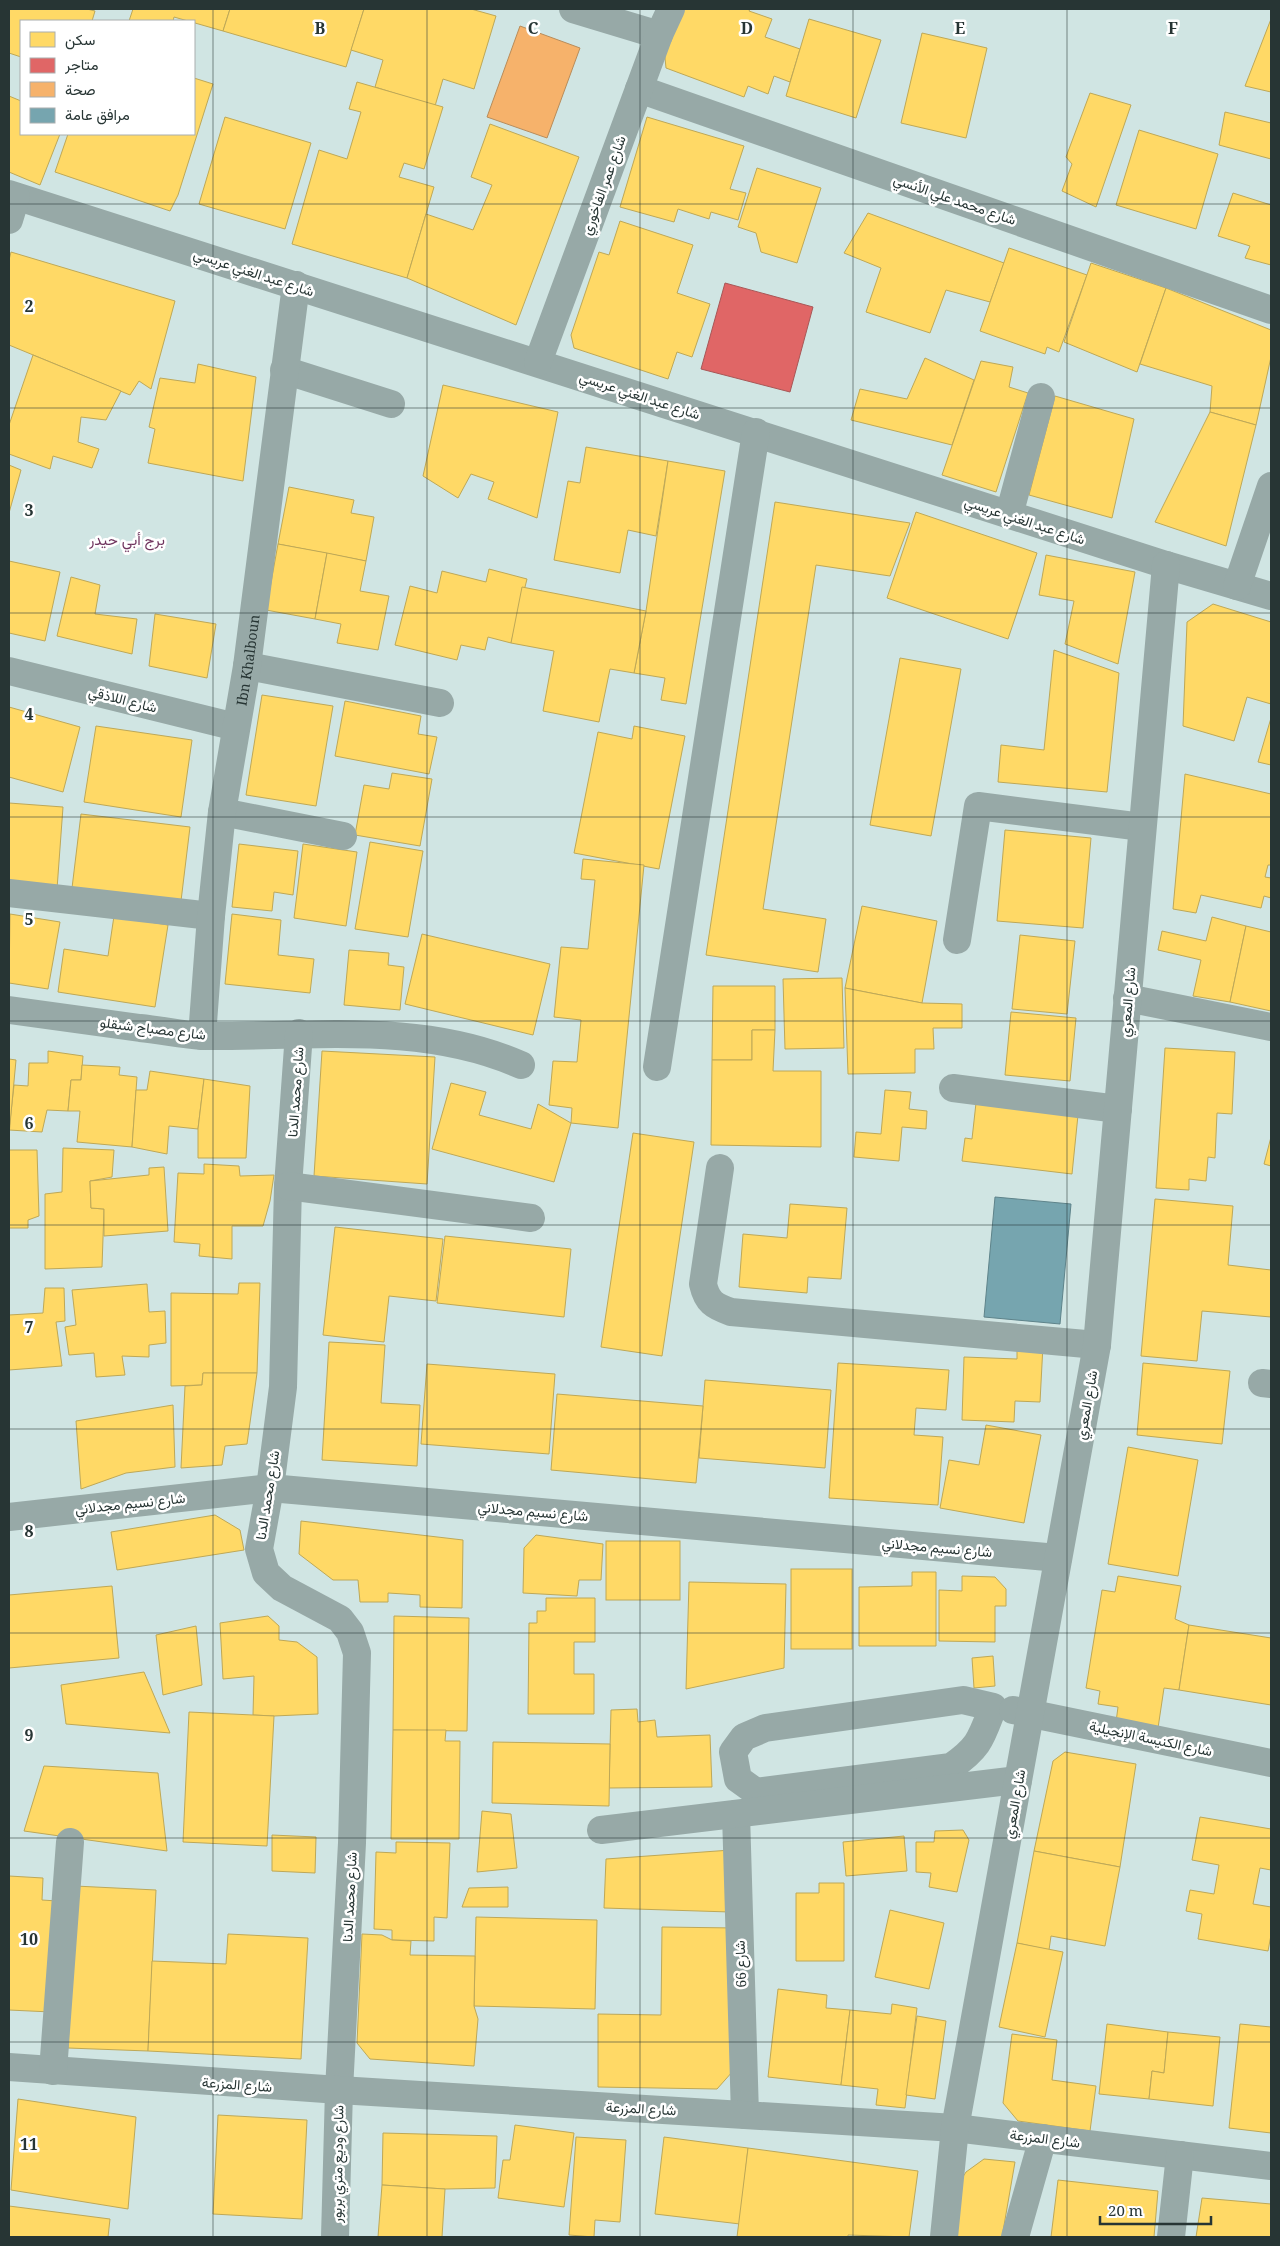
<svg xmlns="http://www.w3.org/2000/svg" width="1280" height="2246" viewBox="0 0 1280 2246" font-family="'Noto Serif',Vazirmatn,serif">
	<style>
		.homes { fill: #ffd966; stroke: #bea857 }
		.shops { fill: #e06666; stroke: #a85757 }
		.health { fill: #f6b26b; stroke: #b88c5a }
		.public { fill: #76a5af; stroke: #5e838a }
		.lines { fill: none; stroke-linecap: round; stroke-linejoin: round }
		.minor { stroke: #97a9a7; stroke-width: 28 }
		.grid { fill: none; stroke: #273534; stroke-width: 1; stroke-opacity: 0.55 }
		.labels { text-anchor: middle; dominant-baseline: central; stroke-width: 5; stroke-linejoin: round; paint-order: stroke }
		.street-label { font-size: 14px; fill: #273534; stroke: #fff }
		.neighbourhood-label { font-size: 15px; fill: #70355f; stroke: #fff }
		.grid-label { font-size: 16px; text-anchor: middle; font-weight: bold; fill: #273534; stroke: #fff; stroke-width: 5; stroke-linejoin: round; paint-order: stroke }
	</style>
	<rect width="100%" height="100%" fill="#d0e5e3"/>
	<g class="homes">
		<polygon points="9,9 87,9 95,11 92,21 21,21 21,57 9,53"/>
		<polygon points="133,9 230,9 223,31 174,17 173,21 129,21"/>
		<polygon points="230,9 364,9 346,67 223,31"/>
		<polygon points="364,9 471,9 496,16 474,89 443,79 435,106 375,87 383,60 351,50"/>
		<polygon points="679,9 750,9 749,11 772,19 765,37 800,49 790,82 774,76 768,94 748,86 744,97 666,68 664,48"/>
		<polygon points="809,19 881,40 856,118 786,96"/>
		<polygon points="1271,19 1271,92 1245,86"/>
		<polygon points="922,33 987,48 966,138 901,123"/>
		<polygon points="194,78 213,84 178,195 170,211 55,172 68,134 194,134"/>
		<polygon points="357,82 443,107 424,169 404,163 399,177 434,187 407,278 292,244 319,150 347,159 361,112 349,109"/>
		<polygon points="1090,93 1131,105 1096,207 1062,191 1072,164 1066,157"/>
		<polygon points="9,96 21,101 21,134 60,134 40,185 9,172"/>
		<polygon points="1225,112 1271,123 1271,159 1219,145"/>
		<polygon points="225,117 311,143 285,229 199,204"/>
		<polygon points="647,117 744,146 730,189 746,193 738,220 711,212 709,219 678,209 674,222 620,207"/>
		<polygon points="490,124 579,157 516,325 407,278 426,214 473,230 492,185 471,177"/>
		<polygon points="1139,130 1218,154 1196,229 1116,205"/>
		<polygon points="757,168 821,188 797,263 761,252 756,233 738,227"/>
		<polygon points="1233,193 1271,205 1271,265 1245,258 1250,246 1218,236"/>
		<polygon points="868,213 1004,263 990,302 946,290 930,333 866,312 881,268 844,253"/>
		<polygon points="620,221 693,245 677,293 710,304 692,357 677,352 668,379 574,348 571,335 599,252 609,255"/>
		<polygon points="1009,248 1087,275 1059,352 1047,347 1045,354 980,331"/>
		<polygon points="11,252 175,301 151,389 139,381 130,395 9,345 9,260"/>
		<polygon points="1091,263 1166,288 1137,372 1064,342"/>
		<polygon points="1166,288 1271,330 1271,357 1256,425 1210,412 1212,386 1140,364"/>
		<polygon points="33,355 121,391 106,420 81,417 78,442 99,449 92,468 53,456 50,469 9,454 9,425"/>
		<polygon points="925,358 974,380 952,445 851,420 860,389 907,399"/>
		<polygon points="981,361 1013,367 1009,387 1028,393 996,492 942,475"/>
		<polygon points="198,364 256,377 243,481 148,463 155,429 149,427 160,378 195,383"/>
		<polygon points="443,385 558,412 537,518 488,499 494,482 471,474 458,498 423,476"/>
		<polygon points="1055,396 1134,419 1112,518 1029,495"/>
		<polygon points="1210,412 1256,425 1226,546 1155,522"/>
		<polygon points="586,447 668,461 656,536 628,530 620,573 554,560 568,481 580,483"/>
		<polygon points="668,461 725,471 686,704 661,700 665,678 634,673 646,611"/>
		<polygon points="9,465 21,470 9,513"/>
		<polygon points="289,487 354,500 351,513 374,517 366,561 278,544"/>
		<polygon points="775,502 910,523 890,576 816,565 763,909 826,919 818,972 706,955"/>
		<polygon points="916,512 1037,553 1008,639 887,598"/>
		<polygon points="278,544 327,553 315,619 266,610"/>
		<polygon points="327,553 366,561 360,591 389,596 378,650 337,643 341,624 315,619"/>
		<polygon points="1046,555 1135,572 1118,664 1065,644 1074,601 1039,595"/>
		<polygon points="9,561 60,572 45,641 9,633"/>
		<polygon points="489,569 527,579 511,643 488,637 485,650 461,645 457,660 395,645 410,586 437,593 442,571 486,582"/>
		<polygon points="71,577 100,585 95,614 137,619 132,654 57,636"/>
		<polygon points="522,587 646,611 634,673 610,669 599,722 543,711 554,651 511,643"/>
		<polygon points="1213,604 1271,622 1271,704 1247,697 1234,741 1183,726 1187,622"/>
		<polygon points="155,614 216,624 207,678 149,666"/>
		<polygon points="1054,650 1119,673 1107,792 998,782 1001,745 1044,750"/>
		<polygon points="900,658 961,669 931,836 870,825"/>
		<polygon points="262,695 333,706 316,806 246,795"/>
		<polygon points="345,701 421,716 418,734 437,737 429,774 335,756"/>
		<polygon points="9,707 80,727 63,792 9,777"/>
		<polygon points="1271,718 1271,765 1258,762"/>
		<polygon points="96,726 192,740 181,817 84,802"/>
		<polygon points="634,726 685,736 659,869 574,853 598,732 632,739"/>
		<polygon points="392,773 432,779 420,846 355,835 364,785 389,789"/>
		<polygon points="1185,774 1271,794 1271,865 1268,865 1265,877 1271,878 1271,898 1264,896 1261,908 1201,895 1196,913 1173,909"/>
		<polygon points="9,803 63,807 57,889 9,886"/>
		<polygon points="81,814 190,827 181,901 72,888"/>
		<polygon points="1005,830 1091,838 1083,928 997,921"/>
		<polygon points="370,842 423,851 408,937 355,929"/>
		<polygon points="239,844 298,851 293,895 274,892 272,911 232,907"/>
		<polygon points="303,844 357,852 346,926 294,918"/>
		<polygon points="583,859 644,865 618,1128 571,1123 572,1108 549,1105 553,1061 577,1062 581,1020 554,1017 561,947 588,949 595,880 581,879"/>
		<polygon points="862,906 937,921 922,1003 845,988"/>
		<polygon points="10,914 60,922 48,989 9,983"/>
		<polygon points="232,914 281,920 278,955 314,959 310,993 225,984"/>
		<polygon points="114,916 168,925 155,1007 58,992 64,949 108,956"/>
		<polygon points="1212,917 1246,926 1230,1002 1193,996 1201,960 1158,950 1162,931 1206,941"/>
		<polygon points="1246,926 1271,932 1271,1011 1230,1002"/>
		<polygon points="422,934 550,964 533,1035 405,1004"/>
		<polygon points="1020,935 1075,941 1067,1014 1012,1009"/>
		<polygon points="349,950 389,953 388,965 404,967 400,1010 344,1005"/>
		<polygon points="842,978 844,1048 785,1049 783,979"/>
		<polygon points="713,986 775,986 775,1030 752,1030 752,1060 712,1060"/>
		<polygon points="845,988 922,1003 962,1004 962,1028 933,1028 934,1049 915,1049 915,1073 848,1074"/>
		<polygon points="1011,1012 1076,1018 1070,1081 1005,1075"/>
		<polygon points="752,1030 775,1030 773,1071 821,1071 821,1147 711,1145 712,1060 752,1060"/>
		<polygon points="1165,1048 1235,1052 1232,1114 1217,1113 1215,1158 1208,1157 1206,1181 1189,1179 1189,1190 1156,1188"/>
		<polygon points="48,1051 83,1056 81,1080 71,1080 68,1111 47,1110 42,1132 9,1130 14,1085 28,1086 29,1063 48,1063"/>
		<polygon points="322,1051 435,1057 427,1184 314,1176"/>
		<polygon points="9,1059 16,1060 9,1135"/>
		<polygon points="82,1065 120,1067 119,1075 137,1077 132,1147 77,1142 80,1111 68,1111 71,1080 81,1080"/>
		<polygon points="150,1071 204,1079 198,1129 169,1126 167,1154 132,1147 136,1090 147,1090"/>
		<polygon points="204,1079 250,1086 246,1158 198,1158 198,1129"/>
		<polygon points="451,1083 486,1092 479,1115 531,1129 538,1104 571,1123 554,1182 432,1149"/>
		<polygon points="885,1090 911,1092 909,1109 927,1111 926,1129 902,1127 899,1161 854,1157 856,1132 881,1134"/>
		<polygon points="976,1103 1078,1115 1072,1174 962,1161 965,1138 972,1139"/>
		<polygon points="633,1133 694,1142 662,1356 601,1347"/>
		<polygon points="1271,1137 1271,1166 1264,1164"/>
		<polygon points="63,1148 114,1150 112,1177 90,1181 91,1208 104,1209 102,1267 45,1269 45,1194 62,1192"/>
		<polygon points="9,1150 37,1150 39,1216 28,1220 28,1228 9,1228"/>
		<polygon points="204,1164 239,1166 240,1176 274,1175 270,1201 263,1226 232,1226 232,1259 199,1256 200,1244 174,1242 178,1173 204,1174"/>
		<polygon points="164,1167 168,1231 104,1236 104,1209 91,1208 90,1181 149,1175 149,1168"/>
		<polygon points="1155,1199 1233,1206 1228,1265 1271,1270 1271,1317 1202,1311 1197,1361 1141,1356"/>
		<polygon points="790,1204 847,1208 841,1279 808,1277 807,1293 739,1287 743,1234 787,1238"/>
		<polygon points="335,1227 443,1239 436,1301 389,1296 384,1342 323,1335"/>
		<polygon points="445,1236 571,1249 564,1317 437,1303"/>
		<polygon points="239,1283 260,1283 257,1373 203,1373 202,1385 171,1386 171,1293 238,1294"/>
		<polygon points="147,1284 149,1312 165,1311 166,1343 149,1345 149,1357 122,1356 125,1375 96,1377 94,1353 69,1355 65,1327 76,1325 72,1290"/>
		<polygon points="45,1288 64,1288 65,1321 56,1322 62,1366 9,1370 9,1315 43,1313"/>
		<polygon points="329,1342 385,1345 381,1403 420,1405 417,1466 322,1460"/>
		<polygon points="1017,1344 1043,1345 1040,1402 1015,1401 1014,1422 962,1420 964,1357 1017,1359"/>
		<polygon points="838,1363 949,1370 946,1410 916,1408 914,1435 943,1437 938,1505 829,1498"/>
		<polygon points="1143,1363 1230,1371 1222,1444 1137,1435"/>
		<polygon points="427,1364 555,1374 549,1454 421,1444"/>
		<polygon points="203,1373 257,1373 247,1444 225,1446 222,1465 181,1468 185,1386 202,1385"/>
		<polygon points="705,1380 831,1390 825,1468 699,1458"/>
		<polygon points="557,1394 703,1406 696,1483 551,1470"/>
		<polygon points="173,1405 175,1467 126,1473 81,1489 76,1421"/>
		<polygon points="986,1425 1041,1435 1024,1523 940,1508 949,1460 979,1465"/>
		<polygon points="1128,1447 1198,1460 1178,1576 1108,1564"/>
		<polygon points="215,1515 240,1530 244,1550 117,1570 111,1532"/>
		<polygon points="301,1521 463,1540 462,1608 420,1607 420,1595 388,1593 388,1602 360,1602 358,1580 333,1580 299,1554"/>
		<polygon points="536,1535 603,1544 601,1580 579,1580 577,1596 523,1593 524,1548"/>
		<rect x="606" y="1541" width="74" height="59"/>
		<rect x="791" y="1569" width="61" height="80"/>
		<polygon points="912,1572 936,1572 936,1646 859,1646 859,1587 912,1586"/>
		<polygon points="962,1576 995,1577 1006,1589 1006,1606 995,1606 995,1642 939,1641 939,1590 962,1591"/>
		<polygon points="1118,1576 1181,1586 1175,1619 1189,1625 1179,1690 1164,1688 1158,1728 1116,1722 1118,1707 1098,1704 1100,1691 1086,1688 1102,1590 1115,1592"/>
		<polygon points="689,1582 786,1584 784,1668 686,1689"/>
		<polygon points="112,1586 119,1658 9,1668 9,1595"/>
		<polygon points="546,1598 595,1598 595,1642 574,1642 574,1674 594,1674 594,1714 528,1714 529,1623 537,1623 537,1611 546,1611"/>
		<polygon points="268,1616 279,1626 279,1640 297,1642 317,1657 318,1714 274,1716 253,1715 254,1676 223,1679 220,1623"/>
		<polygon points="394,1616 469,1618 467,1731 393,1730"/>
		<polygon points="1189,1625 1271,1638 1271,1705 1179,1690"/>
		<polygon points="196,1626 202,1685 163,1695 156,1635"/>
		<polygon points="993,1656 995,1686 974,1688 972,1658"/>
		<polygon points="144,1672 170,1733 66,1724 61,1685"/>
		<polygon points="637,1709 638,1722 655,1720 657,1737 710,1735 712,1787 609,1788 611,1710"/>
		<polygon points="189,1712 274,1716 267,1846 183,1842"/>
		<polygon points="393,1730 446,1730 445,1741 460,1741 459,1839 391,1839"/>
		<polygon points="493,1742 610,1744 609,1806 492,1803"/>
		<polygon points="1065,1752 1136,1764 1120,1867 1034,1851 1053,1761"/>
		<polygon points="44,1766 158,1773 167,1851 24,1831"/>
		<polygon points="482,1811 511,1814 517,1868 477,1872"/>
		<polygon points="1200,1817 1271,1829 1271,1870 1260,1868 1253,1904 1271,1907 1271,1935 1268,1951 1198,1939 1202,1914 1186,1911 1190,1890 1214,1894 1219,1865 1192,1860"/>
		<polygon points="963,1830 969,1840 957,1892 929,1887 931,1873 916,1872 916,1842 934,1842 935,1831"/>
		<polygon points="272,1835 316,1837 315,1873 272,1871"/>
		<polygon points="904,1836 907,1871 846,1876 843,1842"/>
		<polygon points="396,1842 450,1843 447,1918 434,1917 434,1941 392,1940 392,1930 374,1929 376,1852 396,1853"/>
		<polygon points="731,1850 730,1912 604,1908 606,1859"/>
		<polygon points="1034,1851 1120,1867 1105,1946 1051,1936 1049,1950 1017,1943"/>
		<polygon points="9,1876 43,1878 42,1900 57,1901 51,2012 9,2010"/>
		<polygon points="819,1883 844,1883 844,1961 796,1961 796,1893 819,1893"/>
		<polygon points="75,1886 156,1890 148,2051 68,2048"/>
		<polygon points="508,1887 508,1907 462,1907 469,1888"/>
		<polygon points="890,1910 944,1923 929,1989 875,1977"/>
		<polygon points="476,1917 597,1920 595,2009 474,2006"/>
		<polygon points="662,1927 735,1928 733,2071 717,2089 598,2087 598,2014 661,2015"/>
		<polygon points="228,1934 308,1938 301,2059 148,2051 152,1961 226,1964"/>
		<polygon points="362,1934 382,1935 392,1940 411,1941 410,1955 475,1956 474,2006 478,2019 474,2066 370,2059 357,2043"/>
		<polygon points="1017,1943 1063,1952 1045,2037 999,2027"/>
		<polygon points="778,1989 827,1995 826,2008 850,2010 841,2085 768,2077"/>
		<polygon points="892,2004 917,2008 905,2108 876,2105 878,2089 841,2085 850,2010 891,2014"/>
		<polygon points="917,2016 946,2021 935,2099 906,2095"/>
		<polygon points="1107,2024 1168,2032 1164,2073 1152,2071 1149,2099 1099,2094"/>
		<polygon points="1240,2024 1271,2027 1271,2133 1229,2128"/>
		<polygon points="1168,2032 1220,2037 1213,2106 1149,2099 1152,2071 1164,2073"/>
		<polygon points="1012,2034 1057,2040 1052,2080 1096,2086 1090,2131 1018,2121 1003,2103"/>
		<polygon points="18,2099 136,2117 128,2209 11,2190"/>
		<polygon points="218,2115 307,2120 302,2219 213,2214"/>
		<polygon points="515,2125 574,2133 564,2207 498,2198 503,2160 510,2160"/>
		<polygon points="383,2133 497,2136 495,2188 445,2189 382,2185"/>
		<polygon points="576,2137 626,2140 620,2222 595,2220 594,2237 569,2235"/>
		<polygon points="664,2137 748,2148 740,2224 655,2214"/>
		<polygon points="748,2148 918,2171 909,2237 848,2235 848,2237 737,2237"/>
		<polygon points="984,2159 1015,2162 1002,2237 953,2237 957,2186 966,2172"/>
		<polygon points="1058,2180 1158,2191 1154,2237 1051,2237"/>
		<polygon points="382,2185 445,2189 442,2237 378,2237"/>
		<polygon points="1202,2198 1271,2204 1271,2237 1196,2237"/>
		<polygon points="9,2206 110,2219 108,2237 9,2237"/>
	</g>
	<polygon class="shops" points="725,283 813,307 790,392 701,369"/>
	<polygon class="health" points="520,26 580,48 547,138 487,117"/>
	<polygon class="public" points="995,1197 1071,1204 1060,1324 984,1317"/>
	<g class="lines">
		<g class="minor">
			<polyline points="573,9 659,35"/>
			<polyline points="639,89 1271,310"/>
			<polyline points="9,194 1166,565 1271,596"/>
			<polyline points="9,220 16,197"/>
			<polyline points="538,362 659,35 671,9"/>
			<polyline points="284,370 391,404"/>
			<polyline points="1009,515 1041,397"/>
			<polyline points="1237,586 1271,486"/>
			<polyline points="247,666 440,703"/>
			<polyline points="9,671 236,727"/>
			<polyline points="222,812 343,836"/>
			<polyline points="9,893 211,916"/>
			<polyline points="957,940 978,806 1142,827"/>
			<polyline points="1127,998 1271,1027"/>
			<path d="M9,1010C53,1016 96,1022 140,1028C161,1030 183,1035 204,1036C309,1037 422,1021 521,1065"/>
			<polyline points="299,1033 288,1186 283,1387 270,1488 259,1549 266,1573 282,1588 340,1619 350,1632 357,1653 352,1843 339,2090 335,2237"/>
			<path id="s1" d="M202,1036L211,916L222,812L247,666L296,285"/>
			<polyline points="657,1067 756,432"/>
			<polyline points="953,1088 1118,1109"/>
			<path d="M720,1168L703,1284C707,1302 714,1306 731,1312L1097,1345"/>
			<polyline points="288,1186 531,1218"/>
			<polyline points="1262,1383 1271,1384"/>
			<polyline points="9,1517 270,1488 1058,1558"/>
			<path d="M963,1700L993,1707C981,1738 980,1747 951,1767L756,1792L738,1779L733,1752L744,1737L765,1728Z"/>
			<polyline points="1013,1710 1271,1763"/>
			<polyline points="736,1814 745,2115"/>
			<polyline points="601,1830 1018,1780"/>
			<polyline points="9,2067 339,2090 955,2128 1271,2166"/>
			<polyline points="53,2071 70,1842"/>
			<polyline points="944,2237 955,2128 1097,1345 1166,565"/>
			<polyline points="1015,2237 1043,2138"/>
			<polyline points="1171,2237 1180,2155"/>
		</g>
	</g>
	<path class="grid" d="M213,9V2237M427,9V2237M640,9V2237M853,9V2237M1067,9V2237M9,204H1271M9,408H1271M9,613H1271M9,817H1271M9,1021H1271M9,1225H1271M9,1429H1271M9,1633H1271M9,1838H1271M9,2042H1271"/>
	<g class="labels">
		<g class="street-label">
			<text transform="translate(603 185) rotate(-70)">شارع عمر الفاخوري</text>
			<text transform="translate(955 199) rotate(19)">شارع محمد علي الأنسي</text>
			<text transform="translate(254 272) rotate(18)">شارع عبد الغني عريسي</text>
			<text transform="translate(640 395) rotate(18)">شارع عبد الغني عريسي</text>
			<text transform="translate(1025 520) rotate(18)">شارع عبد الغني عريسي</text>
			<text stroke="none"><textPath href="#s1" startOffset="379">Ibn Khalboun</textPath></text>
			<text transform="translate(123 699) rotate(14)">شارع اللاذقي</text>
			<text transform="translate(1127 1002) rotate(-85)">شارع المعري</text>
			<text transform="translate(153 1028) rotate(7)">شارع مصباح شبقلو</text>
			<text transform="translate(295 1092) rotate(-86)">شارع محمد الدنا</text>
			<text transform="translate(1086 1405) rotate(-80)">شارع المعري</text>
			<text transform="translate(267 1495) rotate(-81)">شارع محمد الدنا</text>
			<text transform="translate(130 1503) rotate(-6)">شارع نسيم مجدلاني</text>
			<text transform="translate(533 1511) rotate(5)">شارع نسيم مجدلاني</text>
			<text transform="translate(937 1547) rotate(5)">شارع نسيم مجدلاني</text>
			<text transform="translate(1151 1738) rotate(12)">شارع الكنيسة الإنجيلية</text>
			<text transform="translate(1014 1804) rotate(-80)">شارع المعري</text>
			<text transform="translate(349 1897) rotate(-87)">شارع محمد الدنا</text>
			<text transform="translate(740 1964) rotate(-92)">شارع 66</text>
			<text transform="translate(237 2084) rotate(4)">شارع المزرعة</text>
			<text transform="translate(641 2108) rotate(3)">شارع المزرعة</text>
			<text transform="translate(1045 2138) rotate(7)">شارع المزرعة</text>
			<text transform="translate(337 2164) rotate(-89)">شارع وديع متري بربور</text>
		</g>
		<g class="neighbourhood-label">
			<text x="127" y="539">برج أبي حيدر</text>
		</g>
	</g>
	<g class="grid-label">
		<text x="320" y="34">B</text>
		<text x="533" y="34">C</text>
		<text x="747" y="34">D</text>
		<text x="960" y="34">E</text>
		<text x="1173" y="34">F</text>
		<text x="29" y="312">2</text>
		<text x="29" y="516">3</text>
		<text x="29" y="720">4</text>
		<text x="29" y="925">5</text>
		<text x="29" y="1129">6</text>
		<text x="29" y="1333">7</text>
		<text x="29" y="1537">8</text>
		<text x="29" y="1741">9</text>
		<text x="29" y="1945">10</text>
		<text x="29" y="2150">11</text>
	</g>
	<rect width="1280" height="2246" fill="none" stroke="#273534" stroke-width="20"/>
	<rect x="20" y="20" width="175" height="115" fill="#ffffff" stroke="#a9aeae"/>
	<rect x="30" y="32" width="25" height="15" fill="#ffd966" stroke="#a9aeae"/>
	<text x="65" y="45" font-size="15" fill="#273534">سكن</text>
	<rect x="30" y="58" width="25" height="15" fill="#e06666" stroke="#a9aeae"/>
	<text x="65" y="70" font-size="15" fill="#273534">متاجر</text>
	<rect x="30" y="82" width="25" height="15" fill="#f6b26b" stroke="#a9aeae"/>
	<text x="65" y="95" font-size="15" fill="#273534">صحة</text>
	<rect x="30" y="108" width="25" height="15" fill="#76a5af" stroke="#a9aeae"/>
	<text x="65" y="120" font-size="15" fill="#273534">مرافق عامة</text>
	<path d="M1100 2216v8h111v-8" fill="none" stroke="#273534" stroke-width="2.5"/>
	<text x="1108" y="2216" font-size="15" fill="#273534" stroke="#ffffff" stroke-width="4" paint-order="stroke">20 m</text>
</svg>
